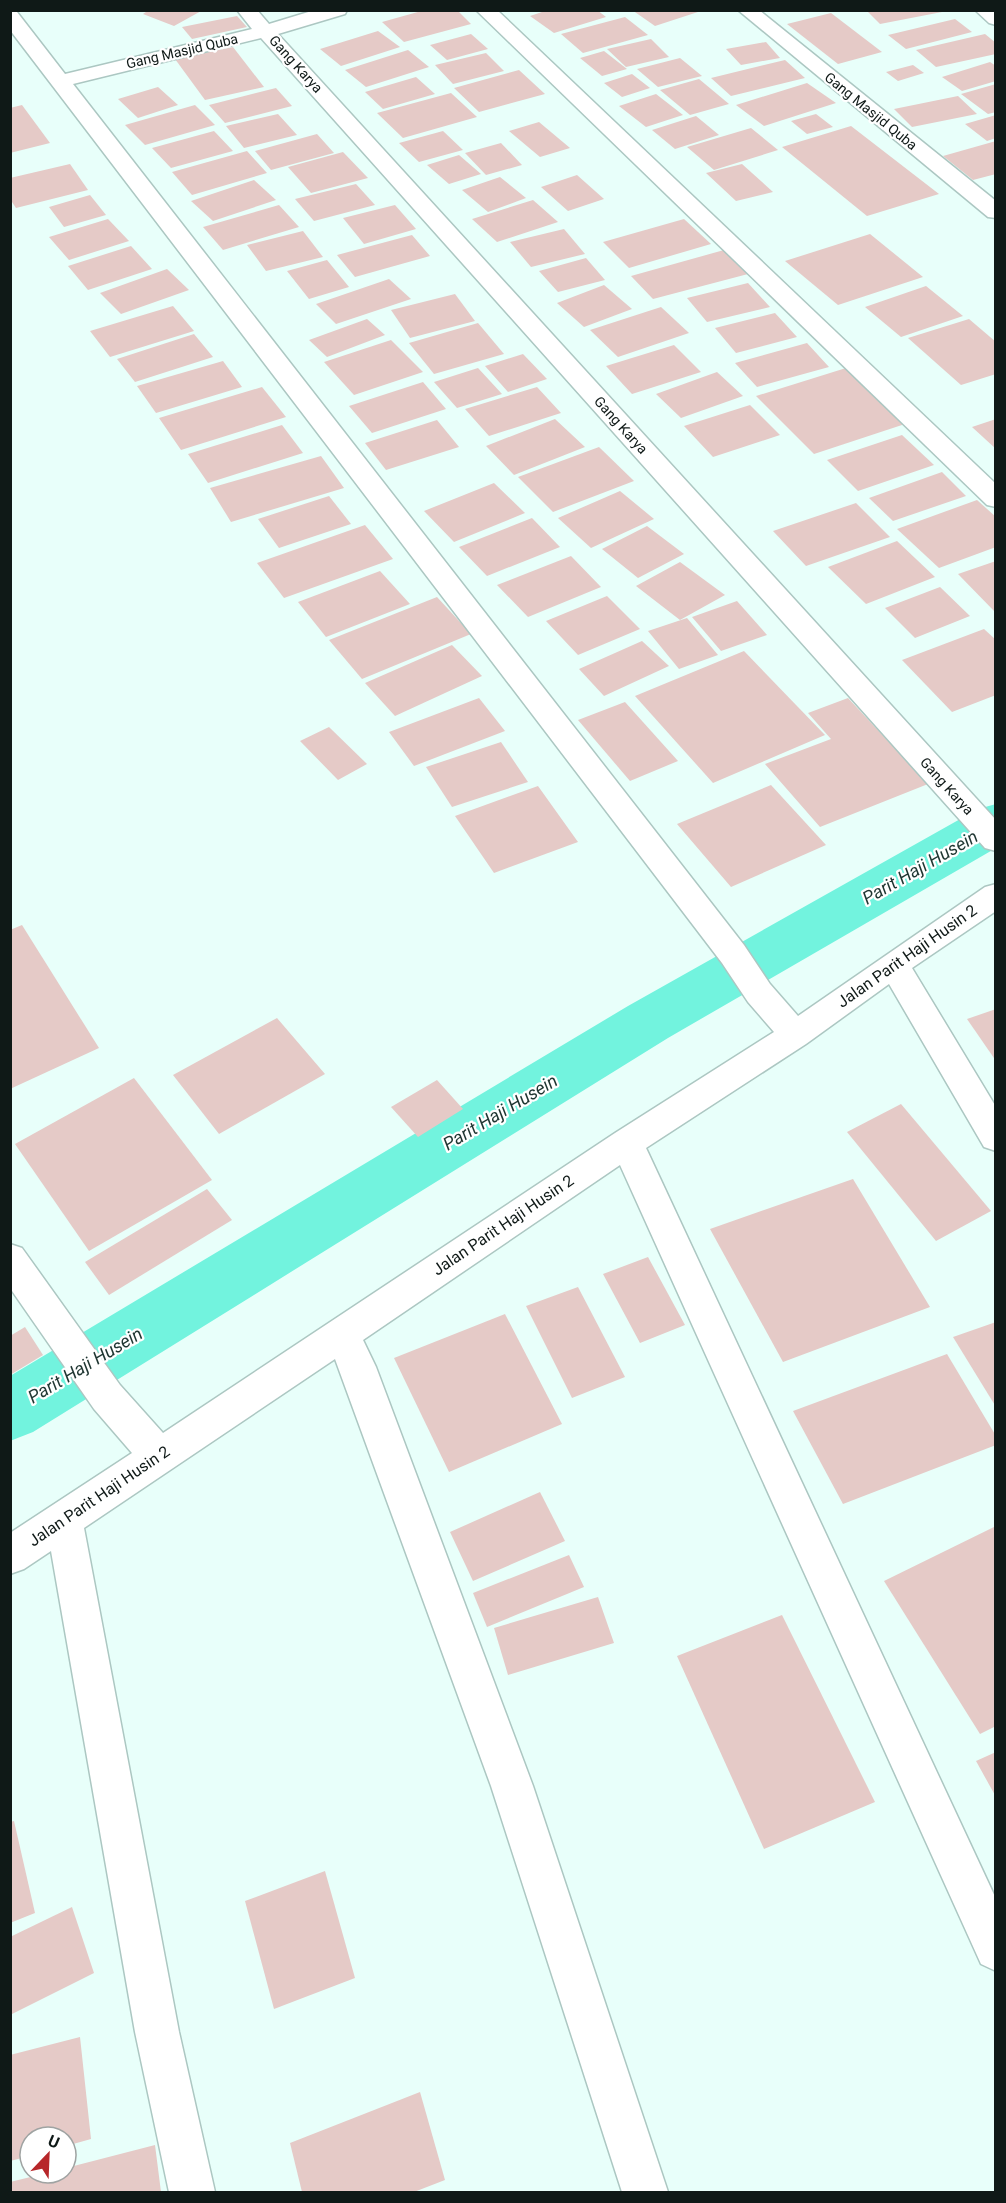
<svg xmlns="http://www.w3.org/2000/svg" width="1006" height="2203" viewBox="0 0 1006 2203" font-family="Roboto,sans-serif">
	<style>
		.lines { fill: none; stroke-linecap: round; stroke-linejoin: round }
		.canal { fill: #72f3de; fill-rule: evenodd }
		.building { fill: #e5cac7 }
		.minor-casing { stroke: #acc7c2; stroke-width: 3 }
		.minor { fill: #fff; fill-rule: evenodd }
		.labels { text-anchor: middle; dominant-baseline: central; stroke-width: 4.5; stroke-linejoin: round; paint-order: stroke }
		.far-street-label { font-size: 14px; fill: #0f1917; stroke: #fff }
		.street-label { font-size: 16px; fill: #0f1917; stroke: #fff }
		.water-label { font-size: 18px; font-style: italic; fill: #1f3632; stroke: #fff }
	</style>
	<rect width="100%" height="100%" fill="#e8fffa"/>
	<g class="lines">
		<polygon class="canal" points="996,804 996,848 668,1038 33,1432 10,1441 10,1376 628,1006 978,809"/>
	</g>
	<g class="building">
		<polygon points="149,10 203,10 174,26 143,14"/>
		<polygon points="425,10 457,10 471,24 404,42 382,22"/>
		<polygon points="548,10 597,10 606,17 554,33 530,16"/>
		<polygon points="632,10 701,10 701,11 655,26"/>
		<polygon points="866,10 942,10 942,12 880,24"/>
		<polygon points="831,13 882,52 838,64 787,24"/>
		<polygon points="237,16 247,27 192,39 182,27"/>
		<polygon points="625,17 648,35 583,53 561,34"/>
		<polygon points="955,19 972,32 906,49 888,35"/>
		<polygon points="378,31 400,47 341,66 320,49"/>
		<polygon points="471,34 488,49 447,60 430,45"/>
		<polygon points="985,34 996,43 996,54 936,67 916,50"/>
		<polygon points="651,39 669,57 626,67 607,49"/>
		<polygon points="766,42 780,58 741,65 726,49"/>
		<polygon points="233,47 264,87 205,100 175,59"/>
		<polygon points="408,50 429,67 366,87 345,70"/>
		<polygon points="604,51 627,69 602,76 580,58"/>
		<polygon points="486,53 504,71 453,84 435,65"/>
		<polygon points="680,58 702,76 658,87 637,69"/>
		<polygon points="785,60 805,78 731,96 711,78"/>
		<polygon points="990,62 996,66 996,81 962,91 942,77"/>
		<polygon points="913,65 924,73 898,81 886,72"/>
		<polygon points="519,70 545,94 479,112 454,88"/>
		<polygon points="632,74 650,88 622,97 604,83"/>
		<polygon points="416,77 435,94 383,109 365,92"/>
		<polygon points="699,79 729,104 690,115 660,90"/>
		<polygon points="807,83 836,103 764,126 736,105"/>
		<polygon points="996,84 996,112 988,114 961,94"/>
		<polygon points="158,87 178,105 138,118 118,99"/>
		<polygon points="276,88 292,106 225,123 209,105"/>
		<polygon points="451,93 477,117 403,138 377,113"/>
		<polygon points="656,94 683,115 646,127 619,106"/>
		<polygon points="958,96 977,114 912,127 894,109"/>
		<polygon points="22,105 50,143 10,153 10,108"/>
		<polygon points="195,105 215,125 145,145 125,125"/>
		<polygon points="278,114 297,135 244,148 226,126"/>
		<polygon points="816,114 833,127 807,134 791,121"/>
		<polygon points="996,115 996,138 987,141 965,124"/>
		<polygon points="696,116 719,135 675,149 652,130"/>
		<polygon points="539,122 570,148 540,157 509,131"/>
		<polygon points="851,126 939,194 867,216 782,147"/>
		<polygon points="751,128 778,150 714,170 687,147"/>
		<polygon points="214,131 233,151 171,168 152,148"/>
		<polygon points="443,131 463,150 419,162 399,143"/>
		<polygon points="317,134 334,153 271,170 255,151"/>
		<polygon points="996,141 996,174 973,180 943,156"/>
		<polygon points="501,143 522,165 486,175 465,153"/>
		<polygon points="247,151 267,173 192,195 172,172"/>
		<polygon points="343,152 368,178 311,193 288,167"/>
		<polygon points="459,155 481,174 449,184 427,165"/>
		<polygon points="70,164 88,190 16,208 10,199 10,178"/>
		<polygon points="742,164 773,192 736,201 706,173"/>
		<polygon points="577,175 604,199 568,211 541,187"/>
		<polygon points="500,177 526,198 488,212 462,190"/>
		<polygon points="254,180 276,200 213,221 191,201"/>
		<polygon points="356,184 375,205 314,221 295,199"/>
		<polygon points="90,195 106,215 64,227 49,207"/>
		<polygon points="533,200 558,222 497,242 472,219"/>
		<polygon points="279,205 299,227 223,250 203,227"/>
		<polygon points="395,205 416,229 364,244 343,218"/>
		<polygon points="108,219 129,241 69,260 49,237"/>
		<polygon points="684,219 711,244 629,268 603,242"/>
		<polygon points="564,229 585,254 531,267 510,242"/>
		<polygon points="303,231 323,257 266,271 247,245"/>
		<polygon points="870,234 923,277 838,305 785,261"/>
		<polygon points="412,235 430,256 355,277 337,255"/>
		<polygon points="131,246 152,269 88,290 68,266"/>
		<polygon points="724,250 748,274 653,299 631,276"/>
		<polygon points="586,258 605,280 558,292 539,271"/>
		<polygon points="327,260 349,287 309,299 287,271"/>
		<polygon points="167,269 189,290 121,314 100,293"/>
		<polygon points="389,279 411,299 336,324 316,304"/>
		<polygon points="748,283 770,307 707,322 687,298"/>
		<polygon points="604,285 632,309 584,327 557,303"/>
		<polygon points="926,286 963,316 901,337 865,307"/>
		<polygon points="455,294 475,321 410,338 391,310"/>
		<polygon points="173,306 194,331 110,357 90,331"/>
		<polygon points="661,307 689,333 618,357 590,330"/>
		<polygon points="775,313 797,337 736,353 715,328"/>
		<polygon points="367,319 385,335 327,357 309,340"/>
		<polygon points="969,319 996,342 996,374 961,385 908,338"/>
		<polygon points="478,323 504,354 434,374 409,343"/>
		<polygon points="194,334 213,357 135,382 117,359"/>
		<polygon points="391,340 423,372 354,395 324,362"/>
		<polygon points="807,343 829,367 757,387 735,363"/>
		<polygon points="674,345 701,372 632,394 606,366"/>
		<polygon points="523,354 547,379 508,392 485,366"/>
		<polygon points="223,361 242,387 156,413 137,386"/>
		<polygon points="478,368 502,394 457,408 434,382"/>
		<polygon points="846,368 905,424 814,454 756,396"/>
		<polygon points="717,372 743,396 681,418 656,394"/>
		<polygon points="423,382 446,409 372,433 349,406"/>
		<polygon points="262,387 286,417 181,450 159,418"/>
		<polygon points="537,387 561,413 489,436 465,409"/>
		<polygon points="750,405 780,435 713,457 684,426"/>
		<polygon points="555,419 585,447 514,475 486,446"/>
		<polygon points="996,419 996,449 972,427"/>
		<polygon points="437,420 459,447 386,470 365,443"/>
		<polygon points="282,425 303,453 208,483 188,454"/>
		<polygon points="902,435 934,465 858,491 827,460"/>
		<polygon points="599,447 634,481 553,512 518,477"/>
		<polygon points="321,456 344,488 231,522 210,488"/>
		<polygon points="942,472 966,496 893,521 869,498"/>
		<polygon points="494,483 525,513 454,542 424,511"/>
		<polygon points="620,491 654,519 591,548 558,518"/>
		<polygon points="329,496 351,524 279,548 258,519"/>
		<polygon points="977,500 996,517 996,547 939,568 897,529"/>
		<polygon points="856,503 890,537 806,566 773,531"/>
		<polygon points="532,518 560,547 487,576 459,547"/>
		<polygon points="365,525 393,559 284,598 257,563"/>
		<polygon points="647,526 684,554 638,578 602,549"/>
		<polygon points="897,541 935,577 866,604 828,567"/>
		<polygon points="571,556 601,587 528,617 497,585"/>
		<polygon points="996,561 996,613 958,574"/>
		<polygon points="680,562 725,595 680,620 636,586"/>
		<polygon points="380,571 410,604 326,637 298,602"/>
		<polygon points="940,587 970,616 915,638 885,608"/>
		<polygon points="607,596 640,629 578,655 546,621"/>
		<polygon points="437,597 471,634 362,679 329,640"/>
		<polygon points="737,601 767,635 721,651 692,617"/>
		<polygon points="687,618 718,655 679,669 648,631"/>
		<polygon points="984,629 996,640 996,695 952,712 902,660"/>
		<polygon points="642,641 669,666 604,696 579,669"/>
		<polygon points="452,645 482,676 395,716 365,683"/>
		<polygon points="744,651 825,735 713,783 635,696"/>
		<polygon points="479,698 505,731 414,766 389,732"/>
		<polygon points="848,698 928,784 820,827 765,764 831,739 808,713"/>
		<polygon points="625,702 678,761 630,781 578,720"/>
		<polygon points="329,727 367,764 338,780 300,741"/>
		<polygon points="501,742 528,782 452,807 426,767"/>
		<polygon points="771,785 826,845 731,887 677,824"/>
		<polygon points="538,786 578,842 494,873 455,816"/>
		<polygon points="22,925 99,1048 10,1089 10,930"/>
		<polygon points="996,1009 996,1061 967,1019"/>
		<polygon points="277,1018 325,1074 219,1134 173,1075"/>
		<polygon points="134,1078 212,1180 89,1251 15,1144"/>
		<polygon points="437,1080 463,1109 418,1137 391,1107"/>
		<polygon points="901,1104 991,1211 936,1241 847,1132"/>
		<polygon points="853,1179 930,1307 783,1362 710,1229"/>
		<polygon points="207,1189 232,1220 109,1295 85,1262"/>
		<polygon points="648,1257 685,1325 640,1343 603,1274"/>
		<polygon points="578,1287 625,1377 572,1398 526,1306"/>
		<polygon points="505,1314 562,1424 449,1472 394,1358"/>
		<polygon points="996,1322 996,1407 953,1337"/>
		<polygon points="25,1327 43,1355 10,1375 10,1336"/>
		<polygon points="947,1354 996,1436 996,1445 843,1504 793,1411"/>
		<polygon points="540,1492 565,1541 473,1581 450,1532"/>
		<polygon points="996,1526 996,1726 980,1734 884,1581"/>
		<polygon points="569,1555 584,1587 487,1627 473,1593"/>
		<polygon points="598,1597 614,1643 508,1675 494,1628"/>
		<polygon points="782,1615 875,1802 764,1849 677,1656"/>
		<polygon points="996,1752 996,1797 976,1761"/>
		<polygon points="14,1821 35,1913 10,1923 10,1822"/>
		<polygon points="325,1871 355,1978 274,2009 245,1901"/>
		<polygon points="72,1907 94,1973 10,2015 10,1937"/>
		<polygon points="80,2037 91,2139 66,2146 66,2137 30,2137 30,2156 10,2161 10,2055"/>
		<polygon points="420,2092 445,2180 414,2192 302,2192 290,2143"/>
		<polygon points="155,2145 161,2192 10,2192 10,2182 47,2173 66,2173 66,2168"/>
	</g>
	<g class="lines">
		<g class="minor-casing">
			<g id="minor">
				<polygon points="11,10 17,12 65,74 252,29 237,10 257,10 269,24 315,10 347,10 345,14 278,34 996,820 996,851 985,848 261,38 73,84 744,945 770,984 798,1016 985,887 996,884 996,911 912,968 996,1107 996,1151 984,1147 889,984 806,1044 646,1148 996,1899 996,1971 981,1964 620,1165 363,1340 376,1367 533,1786 668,2192 622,2192 491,1786 335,1359 84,1528 179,2032 215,2192 169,2192 135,2032 51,1551 24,1569 10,1574 10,1533 132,1453 94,1409 10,1288 10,1244 22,1248 120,1385 163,1433 615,1133 774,1032 748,1002 722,963 10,30"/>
				<polygon points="476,10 497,10 996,484 996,507 987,505"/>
				<polygon points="738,10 759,10 996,201 996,218 988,217"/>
				<polygon points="975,10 996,10 996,25 989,23"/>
			</g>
		</g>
		<use href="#minor" class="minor"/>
	</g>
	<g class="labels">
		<g class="far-street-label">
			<text transform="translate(182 51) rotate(-13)">Gang Masjid Quba</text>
			<text transform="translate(296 64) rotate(48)">Gang Karya</text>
			<text transform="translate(871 111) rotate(39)">Gang Masjid Quba</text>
			<text transform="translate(621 425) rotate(48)">Gang Karya</text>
			<text transform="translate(947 786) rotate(48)">Gang Karya</text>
		</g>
		<g class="street-label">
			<text transform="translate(907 956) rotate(-35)">Jalan Parit Haji Husin 2</text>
			<text transform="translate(503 1225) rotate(-34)">Jalan Parit Haji Husin 2</text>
			<text transform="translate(99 1496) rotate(-34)">Jalan Parit Haji Husin 2</text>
		</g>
		<g class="water-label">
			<text transform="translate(920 867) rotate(-30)">Parit Haji Husein</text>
			<text transform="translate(500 1112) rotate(-31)">Parit Haji Husein</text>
			<text transform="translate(85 1365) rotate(-31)">Parit Haji Husein</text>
		</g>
	</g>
	<rect width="1006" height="2203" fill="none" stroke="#0f1917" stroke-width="24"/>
	<g transform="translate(48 2155) rotate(23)"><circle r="28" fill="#ffffff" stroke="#9fa3a2" stroke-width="1.5"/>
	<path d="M0-4.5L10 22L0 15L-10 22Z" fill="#b7272a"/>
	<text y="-9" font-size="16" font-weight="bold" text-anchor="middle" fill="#0f1917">U</text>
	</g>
</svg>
